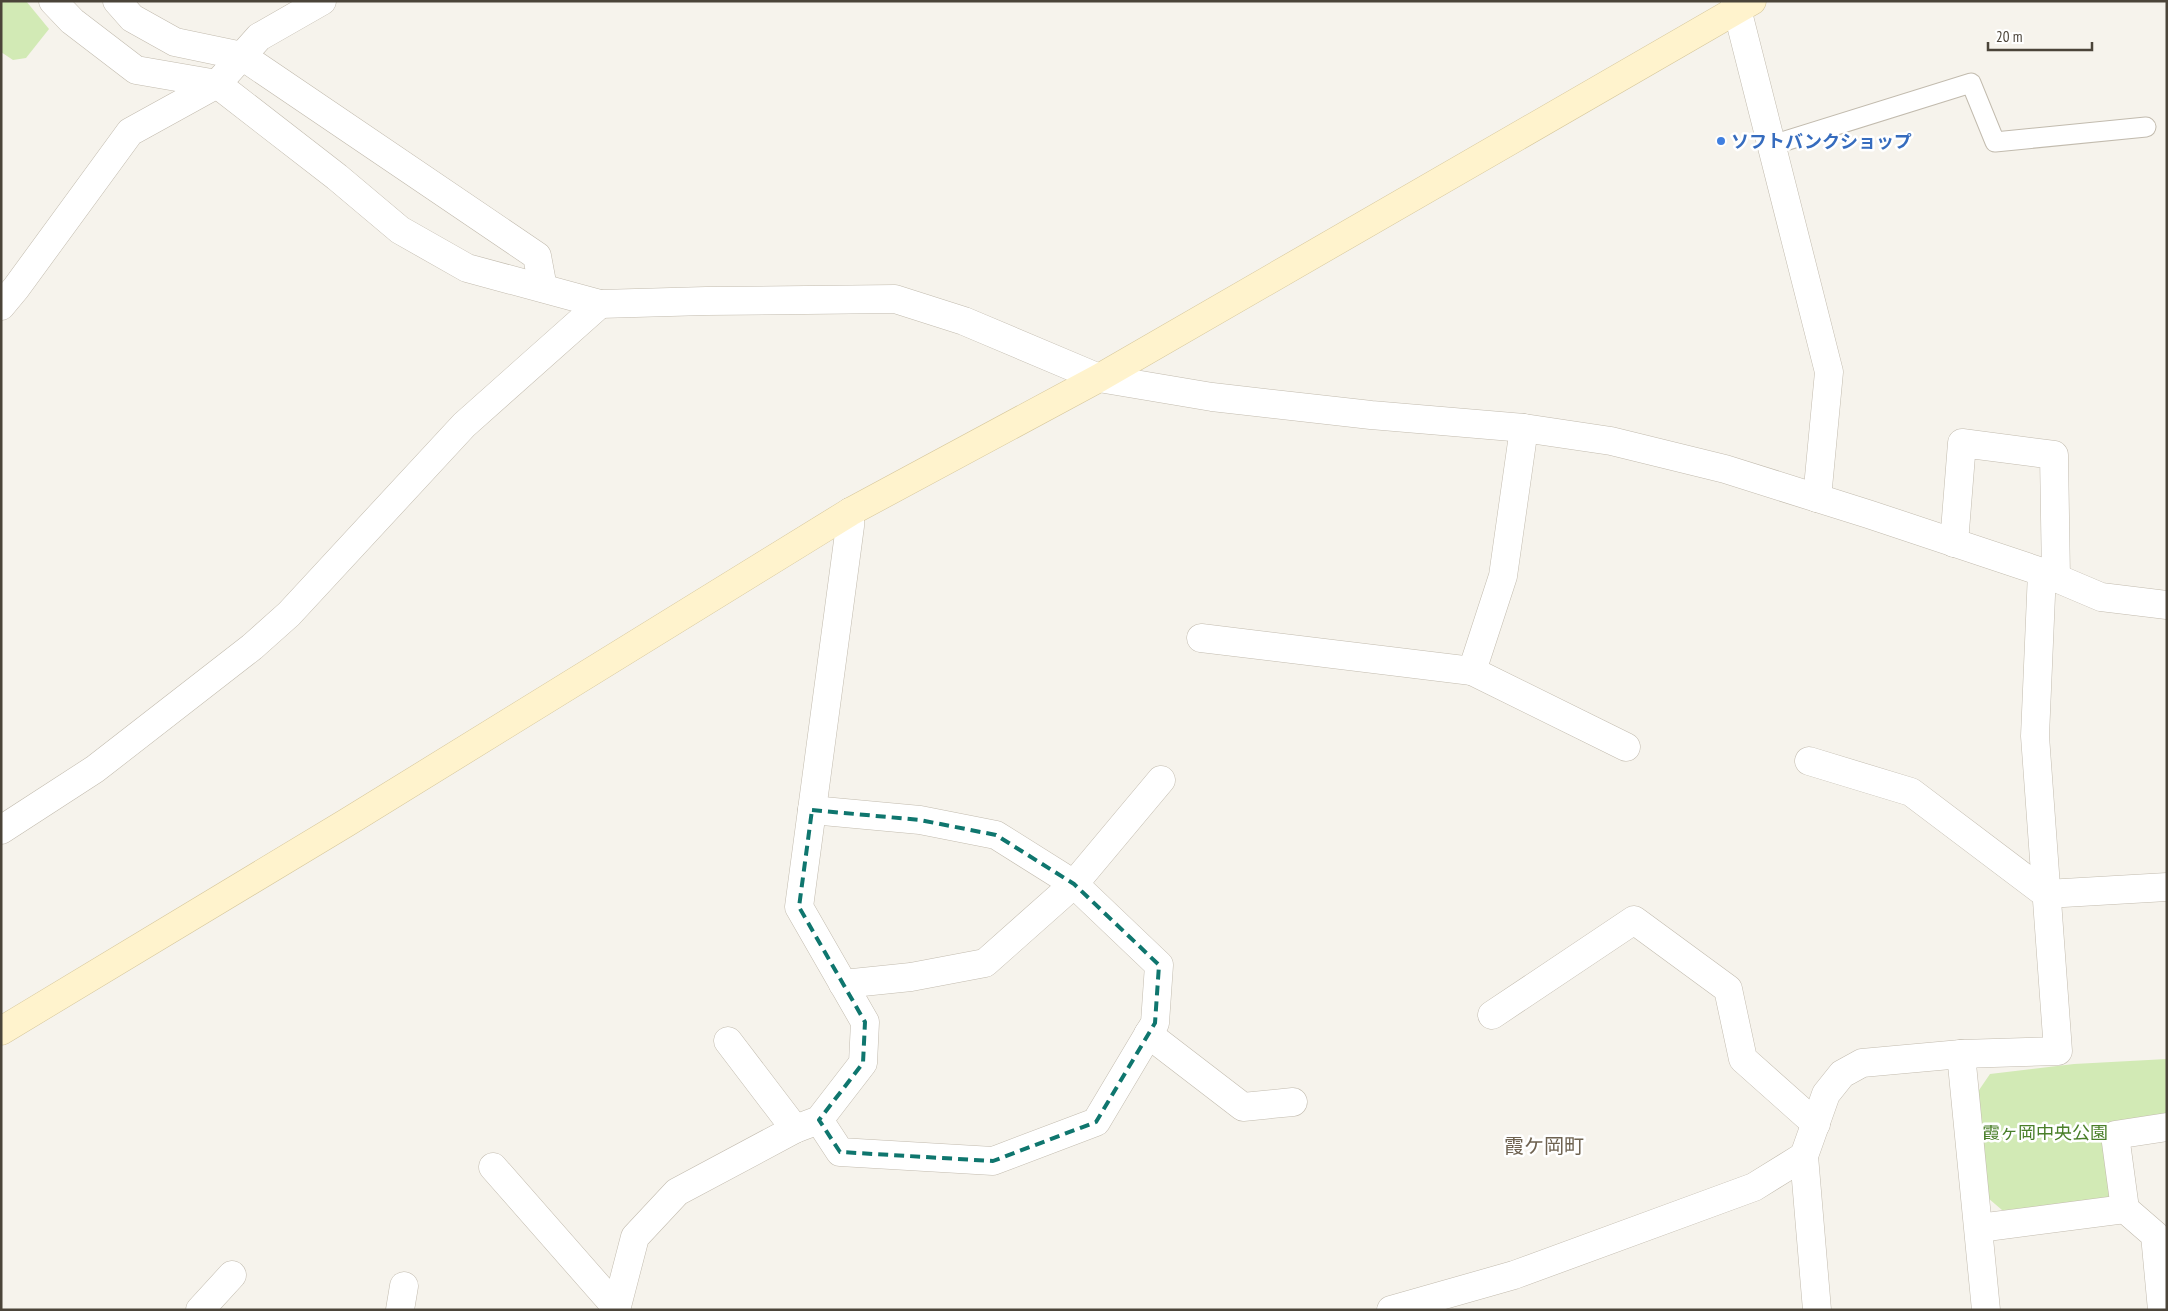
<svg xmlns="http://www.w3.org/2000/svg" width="2168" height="1311" viewBox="0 0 2168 1311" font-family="'PT Sans Narrow','Noto Sans JP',sans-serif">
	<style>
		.green { fill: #d2eab5 }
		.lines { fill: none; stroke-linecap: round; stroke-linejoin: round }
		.lane-casing { stroke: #c2bbae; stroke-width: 21 }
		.street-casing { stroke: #c2bbae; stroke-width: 29 }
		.secondary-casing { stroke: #d6c79b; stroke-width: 29 }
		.lane { stroke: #fff; stroke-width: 19 }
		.street { stroke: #fff; stroke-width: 28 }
		.secondary { stroke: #fff3cd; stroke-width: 28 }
		.marked { fill: none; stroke: #0f766e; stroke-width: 4; stroke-dasharray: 10 6; stroke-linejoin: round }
		.shop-dot { fill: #3f7fe0; stroke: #fff; stroke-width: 2 }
		.labels { text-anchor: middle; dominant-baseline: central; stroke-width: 5; stroke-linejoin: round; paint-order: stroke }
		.shop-label { font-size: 18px; font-weight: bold; fill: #366cbe; stroke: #fff; text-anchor: start }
		.park-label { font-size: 18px; fill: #4a7f2a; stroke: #fff }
		.quarter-label { font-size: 20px; fill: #6e6250; stroke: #fff }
	</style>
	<rect width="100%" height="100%" fill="#f6f3ec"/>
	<g class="green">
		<polygon points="1,1 26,1 49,29 26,58 13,60 1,52"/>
		<polygon points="2167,1059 2167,1121 2108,1129 2113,1197 2103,1208 2002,1210 1988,1198 1977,1093 1990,1074 2074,1064"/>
	</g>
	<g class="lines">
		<g class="lane-casing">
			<polyline id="lane" points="1772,145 1971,83 1995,142 2146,127"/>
		</g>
		<g class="street-casing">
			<g id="street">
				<polyline points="53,1 72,21 136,70 217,84 337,177 400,230 467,268 600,304 706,301 895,299 964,321 1099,378 1212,397 1371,415 1524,428 1611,441 1725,469 1868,514 2042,572 2101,597 2167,605"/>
				<polyline points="117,1 132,18 175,42 242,56 537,256 543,288"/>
				<polyline points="1735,1 1829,372 1817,498"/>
				<polyline points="1,306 16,288 130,132 217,84 259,37 322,1"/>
				<polyline points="1524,428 1503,576 1472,671 1626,747"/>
				<polyline points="1954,543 1962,443 2054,455 2056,578"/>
				<polyline points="1201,638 1472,671"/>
				<polyline points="1809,761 1911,792 2046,894 2167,887"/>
				<polyline points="812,810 920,820 996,835 1074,884 1159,965 1155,1023 1096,1122 993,1161 840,1152 819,1120"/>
				<polyline points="1,830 95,769 252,647 289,614 464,425 600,304"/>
				<polyline points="843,984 911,977 985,963 1074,884 1161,780"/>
				<polyline points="1492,1015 1634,920 1728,989 1743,1059 1816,1124"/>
				<polyline points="1148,1034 1243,1107 1293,1102"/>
				<polyline points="728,1041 795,1129"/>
				<polyline points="1961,1054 1986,1310"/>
				<polyline points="493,1167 616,1307"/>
				<polyline points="1979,1228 2125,1209"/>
				<polyline points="200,1310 232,1275"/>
				<polyline points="400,1310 404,1286"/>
				<polyline points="616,1310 635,1237 677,1192 795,1129 819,1120 863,1063 865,1022 799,907 850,526 850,512"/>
				<polyline points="1391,1310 1514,1275 1754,1187 1804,1156"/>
				<polyline points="1817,1310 1804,1156 1826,1094 1842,1074 1862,1063 1961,1054 2058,1051 2035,736 2042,572"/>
				<polyline points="2162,1310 2155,1235 2125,1209 2115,1135 2167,1127"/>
			</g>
		</g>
		<g class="secondary-casing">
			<polyline id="secondary" points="1,1031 346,823 850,512 1099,378 1752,1"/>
		</g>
		<use href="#lane" class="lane"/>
		<use href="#street" class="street"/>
		<use href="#secondary" class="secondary"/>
	</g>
	<path class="marked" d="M812,810L920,820L996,835L1074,884L1159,965L1155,1023L1096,1122L993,1161L840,1152L819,1120L863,1063L865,1022L799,907Z"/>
	<circle class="shop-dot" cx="1721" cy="141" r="5"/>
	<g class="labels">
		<g class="shop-label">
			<text x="1731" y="141">ソフトバンクショップ</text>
		</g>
		<g class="park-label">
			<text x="2045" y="1132">霞ヶ岡中央公園</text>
		</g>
		<g class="quarter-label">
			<text x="1544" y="1146">霞ケ岡町</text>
		</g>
	</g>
	<rect width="2168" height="1311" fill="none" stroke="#4b4439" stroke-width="5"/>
	<path d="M1988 42v8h104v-8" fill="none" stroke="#4b4439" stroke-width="2.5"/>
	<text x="1996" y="42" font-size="15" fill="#4b4439" stroke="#ffffff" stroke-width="4" paint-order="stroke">20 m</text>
</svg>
